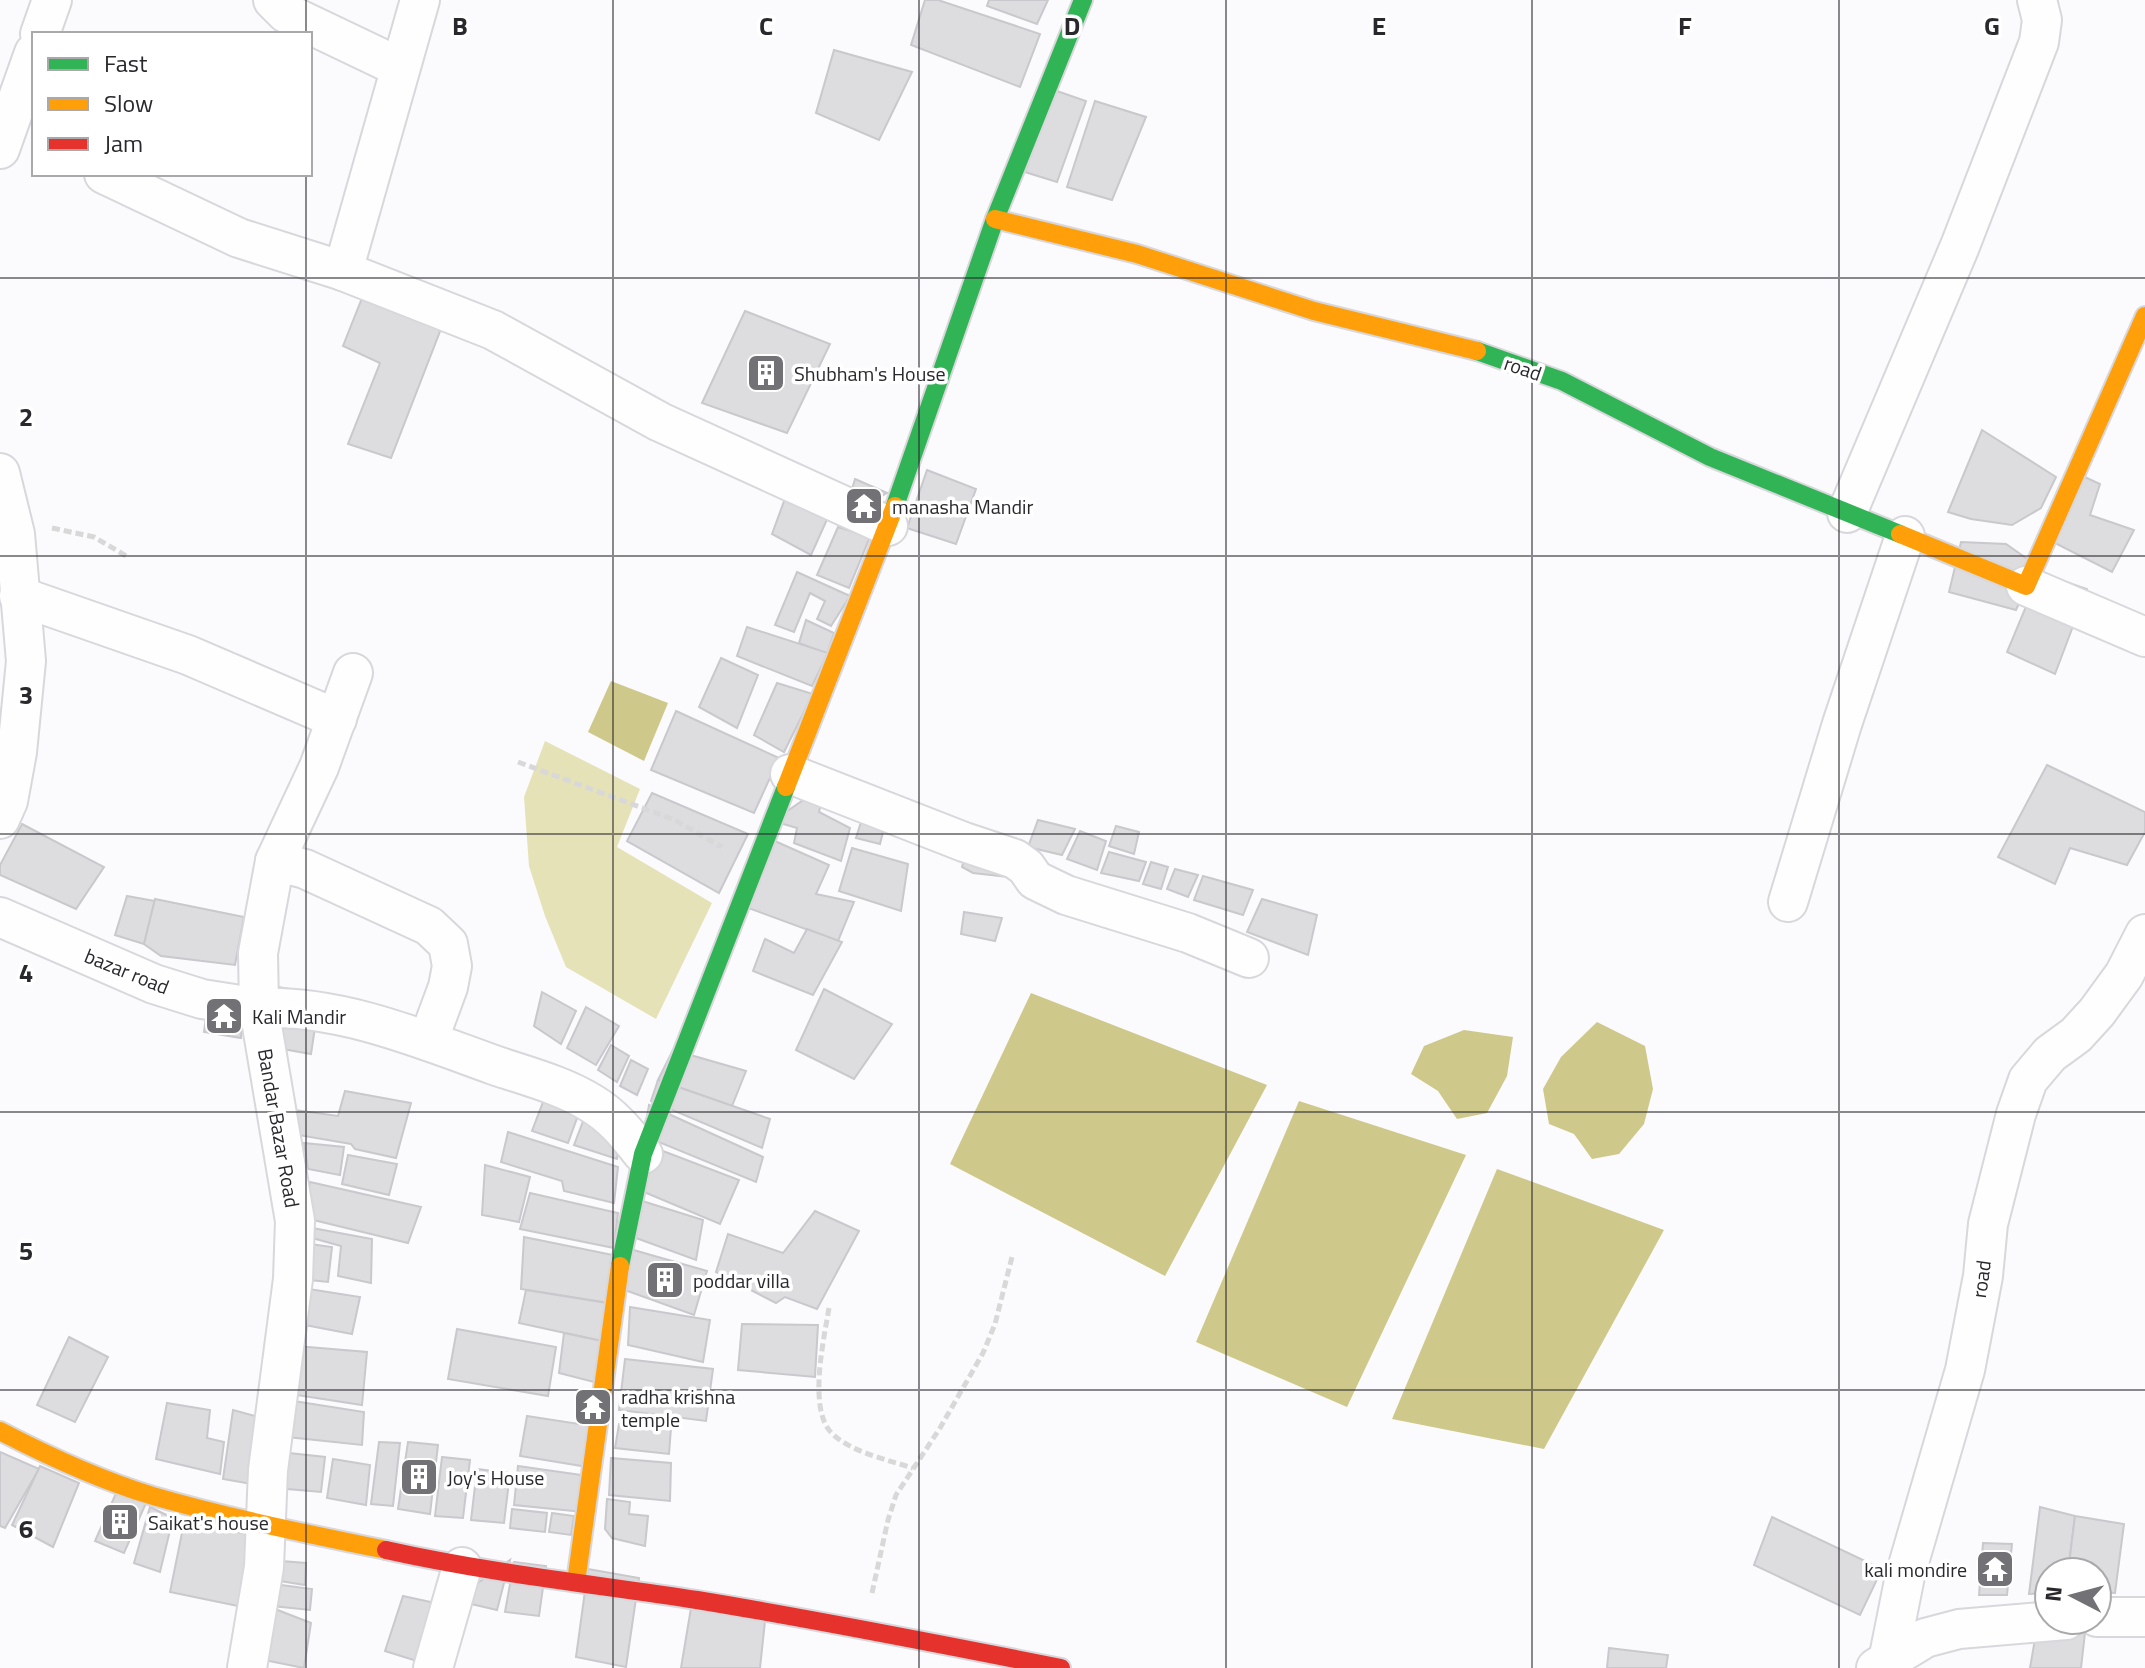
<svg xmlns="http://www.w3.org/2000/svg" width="2145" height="1668" viewBox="0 0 2145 1668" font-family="'Titillium Web',sans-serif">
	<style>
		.green { fill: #e6e2b8 }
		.water { fill: #cec98a }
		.building { fill: #dddcdf; stroke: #c9c8cc; stroke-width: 2 }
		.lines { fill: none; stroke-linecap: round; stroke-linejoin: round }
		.street-casing { stroke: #d8d7db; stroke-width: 42 }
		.fast-casing { stroke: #d8d7db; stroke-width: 22 }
		.slow-casing { stroke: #d8d7db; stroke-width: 22 }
		.jam-casing { stroke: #d8d7db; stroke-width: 22 }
		.path { stroke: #d8d8d8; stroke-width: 5; stroke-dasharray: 8 4; stroke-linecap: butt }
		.street { stroke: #fefeff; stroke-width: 38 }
		.fast { stroke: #30b455; stroke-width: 18 }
		.slow { stroke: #ff9f0a; stroke-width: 18 }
		.jam { stroke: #e5322d; stroke-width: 18 }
		.grid { fill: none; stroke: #29282d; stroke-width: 2; stroke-opacity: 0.55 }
		.labels { text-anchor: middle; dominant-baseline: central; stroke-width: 7; stroke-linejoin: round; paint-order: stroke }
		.street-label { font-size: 20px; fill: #29282d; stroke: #fff }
		.poi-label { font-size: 20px; fill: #29282d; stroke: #fff; text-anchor: start }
		.grid-label { font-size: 26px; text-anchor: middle; font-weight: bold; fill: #29282d; stroke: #fff; stroke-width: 7; stroke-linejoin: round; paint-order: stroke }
	</style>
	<rect width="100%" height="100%" fill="#fbfafd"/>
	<polygon class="green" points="545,741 640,789 617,847 712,903 656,1019 566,967 545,916 529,866 524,797"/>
	<g class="water">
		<polygon points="611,681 668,703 644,761 588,732"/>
		<polygon points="1031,993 1267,1085 1165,1276 950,1164"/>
		<polygon points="1597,1022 1645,1046 1653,1089 1644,1124 1619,1154 1592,1159 1574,1134 1549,1124 1543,1089 1561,1057"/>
		<polygon points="1464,1030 1513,1037 1507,1076 1487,1113 1457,1119 1438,1091 1411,1074 1424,1046"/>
		<polygon points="1299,1101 1466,1155 1347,1407 1196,1342"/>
		<polygon points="1497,1169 1664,1230 1544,1449 1392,1419"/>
	</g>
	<g class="building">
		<polygon points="925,0 938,0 1040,34 1020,87 911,45"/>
		<polygon points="989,0 1048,0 1037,24 987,6"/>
		<polygon points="834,50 912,72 879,140 816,113"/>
		<polygon points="1054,90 1086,101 1057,182 1025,172"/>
		<polygon points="1095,101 1146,117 1112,200 1067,187"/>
		<polygon points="364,293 444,321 391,458 348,444 380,363 343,346"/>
		<polygon points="745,311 830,344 787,433 702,403"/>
		<polygon points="1982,430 2056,477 2041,508 2012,525 1971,519 1948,512"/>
		<polygon points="927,470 976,489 956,544 907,528"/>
		<polygon points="2074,472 2100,484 2090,515 2134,530 2112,572 2047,539"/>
		<polygon points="794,474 838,495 811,555 772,534"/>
		<polygon points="855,479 887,493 843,519"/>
		<polygon points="838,527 870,537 849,588 817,575"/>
		<polygon points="1961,542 2006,544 2036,565 2016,610 1949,592"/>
		<polygon points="797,572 850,596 831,626 817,619 825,601 810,593 794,632 775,625"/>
		<polygon points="2040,573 2087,589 2055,674 2007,652"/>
		<polygon points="806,620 834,633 827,654 799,643"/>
		<polygon points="747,627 828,653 812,686 737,656"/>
		<polygon points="721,658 758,675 737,728 699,707"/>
		<polygon points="777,683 813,694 784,752 754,735"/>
		<polygon points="676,711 779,758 754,813 651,770"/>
		<polygon points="2047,765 2145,812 2145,832 2127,865 2070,848 2055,884 1998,857"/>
		<polygon points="825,785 819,812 850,828 841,861 794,843 797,828 773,821"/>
		<polygon points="652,793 748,834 719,893 627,841"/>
		<polygon points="869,796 890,804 880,844 856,838"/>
		<polygon points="1038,820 1075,829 1062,855 1028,847"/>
		<polygon points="22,824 104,867 76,909 0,875 0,865"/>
		<polygon points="1116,826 1139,832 1134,854 1109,846"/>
		<polygon points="1080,831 1106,841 1097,870 1067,859"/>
		<polygon points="971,836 1008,877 973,873 962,867"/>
		<polygon points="768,838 829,865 816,894 854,902 838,941 743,906"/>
		<polygon points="852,848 908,864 901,911 839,891"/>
		<polygon points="1109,852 1146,862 1139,881 1101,873"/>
		<polygon points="1151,862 1168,867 1161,889 1143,884"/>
		<polygon points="1175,869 1198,875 1188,897 1167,889"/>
		<polygon points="1203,876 1253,890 1243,915 1194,900"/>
		<polygon points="127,896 155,901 144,944 115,935"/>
		<polygon points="155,899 244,917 235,965 161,956 144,944"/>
		<polygon points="1262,899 1317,915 1308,955 1247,932"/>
		<polygon points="964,912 1002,918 995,941 961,934"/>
		<polygon points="807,929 842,942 813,995 753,971 765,939 794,953"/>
		<polygon points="278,987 320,994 311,1054 271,1047"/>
		<polygon points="824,989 892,1024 854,1079 796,1050"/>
		<polygon points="542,992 576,1011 561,1044 534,1026"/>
		<polygon points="209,995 244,999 241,1038 204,1032"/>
		<polygon points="586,1007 619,1026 596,1065 567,1048"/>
		<polygon points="611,1045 629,1056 617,1082 598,1070"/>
		<polygon points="673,1050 746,1071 732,1106 658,1080"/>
		<polygon points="631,1060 648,1069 637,1095 620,1086"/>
		<polygon points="556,1068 589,1085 568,1143 532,1131"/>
		<polygon points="658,1080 770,1119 762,1148 651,1101"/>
		<polygon points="596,1087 625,1106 617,1159 574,1145"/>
		<polygon points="345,1091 411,1103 396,1158 355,1149 351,1144 298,1135 294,1110 338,1116"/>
		<polygon points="649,1105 763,1157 756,1182 644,1136"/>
		<polygon points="508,1132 618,1167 614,1203 564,1191 562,1181 501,1162"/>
		<polygon points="304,1143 344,1147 340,1175 308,1169"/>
		<polygon points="642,1143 739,1180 720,1224 637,1189"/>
		<polygon points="348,1155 397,1164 389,1195 342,1184"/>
		<polygon points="485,1165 530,1177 519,1222 482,1215"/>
		<polygon points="310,1182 421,1207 408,1243 305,1218"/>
		<polygon points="530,1193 618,1213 614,1248 520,1229"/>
		<polygon points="639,1200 703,1220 696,1260 636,1238"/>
		<polygon points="815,1211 859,1231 817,1309 785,1297 776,1303 716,1272 728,1234 783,1253"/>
		<polygon points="307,1227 372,1239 371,1283 338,1276 341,1246 305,1236"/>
		<polygon points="524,1237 613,1255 609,1303 521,1289"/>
		<polygon points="303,1243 332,1247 328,1282 300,1279"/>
		<polygon points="630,1249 707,1271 694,1315 625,1290"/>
		<polygon points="296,1287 360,1297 352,1334 289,1322"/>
		<polygon points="526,1290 607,1303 602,1341 519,1323"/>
		<polygon points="630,1307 710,1320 703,1362 628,1345"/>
		<polygon points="742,1324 818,1325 815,1377 738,1370"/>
		<polygon points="457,1329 556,1347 548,1396 448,1379"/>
		<polygon points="564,1333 602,1341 598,1383 559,1373"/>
		<polygon points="69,1337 108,1357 75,1422 37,1405"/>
		<polygon points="296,1346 367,1352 362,1405 290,1394"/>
		<polygon points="625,1359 713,1369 706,1421 619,1410"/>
		<polygon points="281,1399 364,1412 362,1445 278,1436"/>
		<polygon points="167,1403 210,1410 207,1438 224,1442 220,1474 156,1459"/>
		<polygon points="233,1410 266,1419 257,1485 223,1479"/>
		<polygon points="527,1416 599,1427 594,1468 520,1456"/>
		<polygon points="619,1424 671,1428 669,1454 615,1448"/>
		<polygon points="379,1442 400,1443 393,1506 371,1504"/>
		<polygon points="408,1442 438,1445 430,1514 398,1509"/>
		<polygon points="0,1452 39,1469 5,1528 0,1526"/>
		<polygon points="280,1452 325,1457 321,1492 276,1488"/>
		<polygon points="442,1457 470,1460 463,1518 435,1516"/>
		<polygon points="611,1458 671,1463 670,1501 609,1495"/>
		<polygon points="333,1459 370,1465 366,1505 327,1498"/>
		<polygon points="40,1466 79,1483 53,1547 12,1525"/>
		<polygon points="518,1466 596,1477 593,1513 514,1505"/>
		<polygon points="477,1469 510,1473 504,1523 471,1520"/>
		<polygon points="117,1491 146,1503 124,1553 95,1541"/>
		<polygon points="607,1499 630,1502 629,1514 648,1516 645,1546 612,1538 605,1529"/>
		<polygon points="150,1507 173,1518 160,1572 134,1563"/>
		<polygon points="2040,1507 2075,1516 2068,1572 2049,1572 2049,1593 2029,1594"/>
		<polygon points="512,1509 547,1513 545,1532 510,1528"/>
		<polygon points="552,1513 574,1516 571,1535 549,1532"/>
		<polygon points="2075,1516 2124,1524 2115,1593 2097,1592 2097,1572 2068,1572"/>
		<polygon points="1772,1517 1882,1569 1860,1615 1754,1565"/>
		<polygon points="184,1523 255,1535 243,1607 170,1592"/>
		<polygon points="1983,1543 2012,1544 2007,1595 1979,1595"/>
		<polygon points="268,1560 306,1563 305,1585 267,1579"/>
		<polygon points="510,1560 497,1610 454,1600"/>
		<polygon points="514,1562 546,1566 539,1616 505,1612"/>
		<polygon points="588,1569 639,1578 626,1667 576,1657"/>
		<polygon points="266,1583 312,1589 310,1610 263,1605"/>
		<polygon points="694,1590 767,1602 760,1668 681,1668"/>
		<polygon points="403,1596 440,1604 429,1614 420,1662 385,1651"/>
		<polygon points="262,1604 311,1623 304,1668 249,1657"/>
		<polygon points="2086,1624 2081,1668 2030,1668 2037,1627"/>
		<polygon points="1609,1648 1668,1655 1666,1668 1607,1668"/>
	</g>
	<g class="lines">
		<g class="street-casing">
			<g id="street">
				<polyline points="273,0 286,13 399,67"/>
				<polyline points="40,34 52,0"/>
				<polyline points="0,149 34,53"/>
				<polyline points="104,174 239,238 343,271 493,330 660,422 888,526"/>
				<polyline points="343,271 420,0"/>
				<polyline points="0,473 15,534 26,661 17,752 8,801 0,819"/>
				<polyline points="1847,513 1960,246 2039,42 2042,20 2037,0"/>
				<polyline points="2026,586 2145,637"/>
				<polyline points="19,596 188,655 337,719"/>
				<polyline points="790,774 964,842 1015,859 1026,867 1035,880 1066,895 1188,933 1249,958"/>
				<polyline points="275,861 319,767 353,673"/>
				<polyline points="1788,902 1842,724 1905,536"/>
				<polyline points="0,917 154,984 202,999 259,1008 258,953 275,861 305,869 429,926 448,944 452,966 448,987 428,1041"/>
				<polyline points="2097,1617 2145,1617"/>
				<polyline points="1888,1661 1905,1576 1965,1370 1983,1276 1988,1224 2016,1114 2028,1080 2050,1054 2076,1035 2097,1012 2124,975 2145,934"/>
				<path d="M247,1668L264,1567L268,1470L293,1279L295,1221L259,1008C340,1005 419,1038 494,1065C526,1076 562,1085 591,1103C613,1116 627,1134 643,1154"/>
				<polyline points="433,1668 462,1567"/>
				<polyline points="1876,1668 1925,1638 1959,1629 2066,1620"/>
			</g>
		</g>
		<g class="fast-casing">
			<g id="fast">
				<polyline points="1477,351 1562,381 1710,457 1900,534"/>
				<polyline points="895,506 995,219 1083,0"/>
				<polyline points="620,1266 643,1154 786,787"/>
			</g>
		</g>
		<g class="slow-casing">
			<g id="slow">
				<polyline points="995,219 1137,254 1314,311 1477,351"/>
				<polyline points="1900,534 2026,586 2145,316"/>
				<polyline points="786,787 895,506"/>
				<path d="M0,1431C48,1456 100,1480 153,1496C229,1518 308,1534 386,1550"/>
				<polyline points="576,1582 620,1266"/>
			</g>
		</g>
		<g class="jam-casing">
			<path id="jam" d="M386,1550C489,1573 593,1584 697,1600C819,1620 940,1644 1061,1668"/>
		</g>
		<g class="path">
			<polyline points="52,528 94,537 128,557"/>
			<polyline points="518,762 675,820 722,847"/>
			<path d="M829,1308C824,1338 809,1404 829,1430C846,1451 888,1460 913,1468"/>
			<polyline points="872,1593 888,1520 896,1495 940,1428 983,1353 995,1324 1012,1257"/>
		</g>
		<use href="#street" class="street"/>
		<use href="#fast" class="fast"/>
		<use href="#slow" class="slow"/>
		<use href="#jam" class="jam"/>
	</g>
	<path class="grid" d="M306,0V34M613,0V1668M919,0V1668M1226,0V1668M1532,0V1668M1839,0V1668M306,174V1668M0,278H2145M0,556H2145M0,834H2145M0,1112H2145M0,1390H2145"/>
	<defs>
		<g id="building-square" transform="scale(2)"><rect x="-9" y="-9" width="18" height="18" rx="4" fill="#727276" stroke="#fff"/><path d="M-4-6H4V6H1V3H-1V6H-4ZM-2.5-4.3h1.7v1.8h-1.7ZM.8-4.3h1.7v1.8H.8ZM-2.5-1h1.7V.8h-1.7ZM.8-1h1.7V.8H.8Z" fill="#fff"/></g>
		<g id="temple-square" transform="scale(2)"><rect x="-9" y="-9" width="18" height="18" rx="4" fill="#727276" stroke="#fff"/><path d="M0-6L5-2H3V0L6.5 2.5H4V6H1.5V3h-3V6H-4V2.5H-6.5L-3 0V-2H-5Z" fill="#fff"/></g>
	</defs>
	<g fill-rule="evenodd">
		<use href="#building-square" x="766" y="373"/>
		<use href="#temple-square" x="864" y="506"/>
		<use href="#temple-square" x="224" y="1016"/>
		<use href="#building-square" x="665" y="1280"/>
		<use href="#temple-square" x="593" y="1407"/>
		<use href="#building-square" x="419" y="1477"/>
		<use href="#building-square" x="120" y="1522"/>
		<use href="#temple-square" x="1995" y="1569"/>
	</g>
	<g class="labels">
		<g class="street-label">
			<text transform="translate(1523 368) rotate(19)">road</text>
			<text transform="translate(127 971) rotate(22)">bazar road</text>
			<text transform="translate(279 1128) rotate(80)">Bandar Bazar Road</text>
			<text transform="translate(1981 1279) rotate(-82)">road</text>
		</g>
		<g class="poi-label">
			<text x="794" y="373">Shubham's House</text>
			<text x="892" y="506">manasha Mandir</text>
			<text x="252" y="1016">Kali Mandir</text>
			<text x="693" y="1280">poddar villa</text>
			<text x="621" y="1396">radha krishna<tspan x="621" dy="23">temple</tspan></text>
			<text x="447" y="1477">Joy's House</text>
			<text x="148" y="1522">Saikat's house</text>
			<text x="1967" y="1569" text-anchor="end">kali mondire</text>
		</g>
	</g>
	<g class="grid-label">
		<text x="460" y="35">B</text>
		<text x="766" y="35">C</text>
		<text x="1072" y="35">D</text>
		<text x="1379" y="35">E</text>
		<text x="1685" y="35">F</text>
		<text x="1992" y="35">G</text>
		<text x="26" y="426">2</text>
		<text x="26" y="704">3</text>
		<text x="26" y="982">4</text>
		<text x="26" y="1260">5</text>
		<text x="26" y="1538">6</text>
	</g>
	<rect x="32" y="32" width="280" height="144" fill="#ffffff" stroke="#a9a9ab" stroke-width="2"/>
	<rect x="48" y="58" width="40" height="12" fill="#30b455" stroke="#a9a9ab" stroke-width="2"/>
	<text x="104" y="72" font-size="24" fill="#29282d">Fast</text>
	<rect x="48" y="98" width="40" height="12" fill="#ff9f0a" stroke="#a9a9ab" stroke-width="2"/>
	<text x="104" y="112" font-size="24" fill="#29282d">Slow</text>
	<rect x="48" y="138" width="40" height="12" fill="#e5322d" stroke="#a9a9ab" stroke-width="2"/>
	<text x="104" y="152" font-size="24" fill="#29282d">Jam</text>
	<g transform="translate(2073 1596) rotate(276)"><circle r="38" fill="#ffffff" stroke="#a9a9ab" stroke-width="2"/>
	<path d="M0-6L14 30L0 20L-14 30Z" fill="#727276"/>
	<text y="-12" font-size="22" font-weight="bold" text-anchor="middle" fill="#29282d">N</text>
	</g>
</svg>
